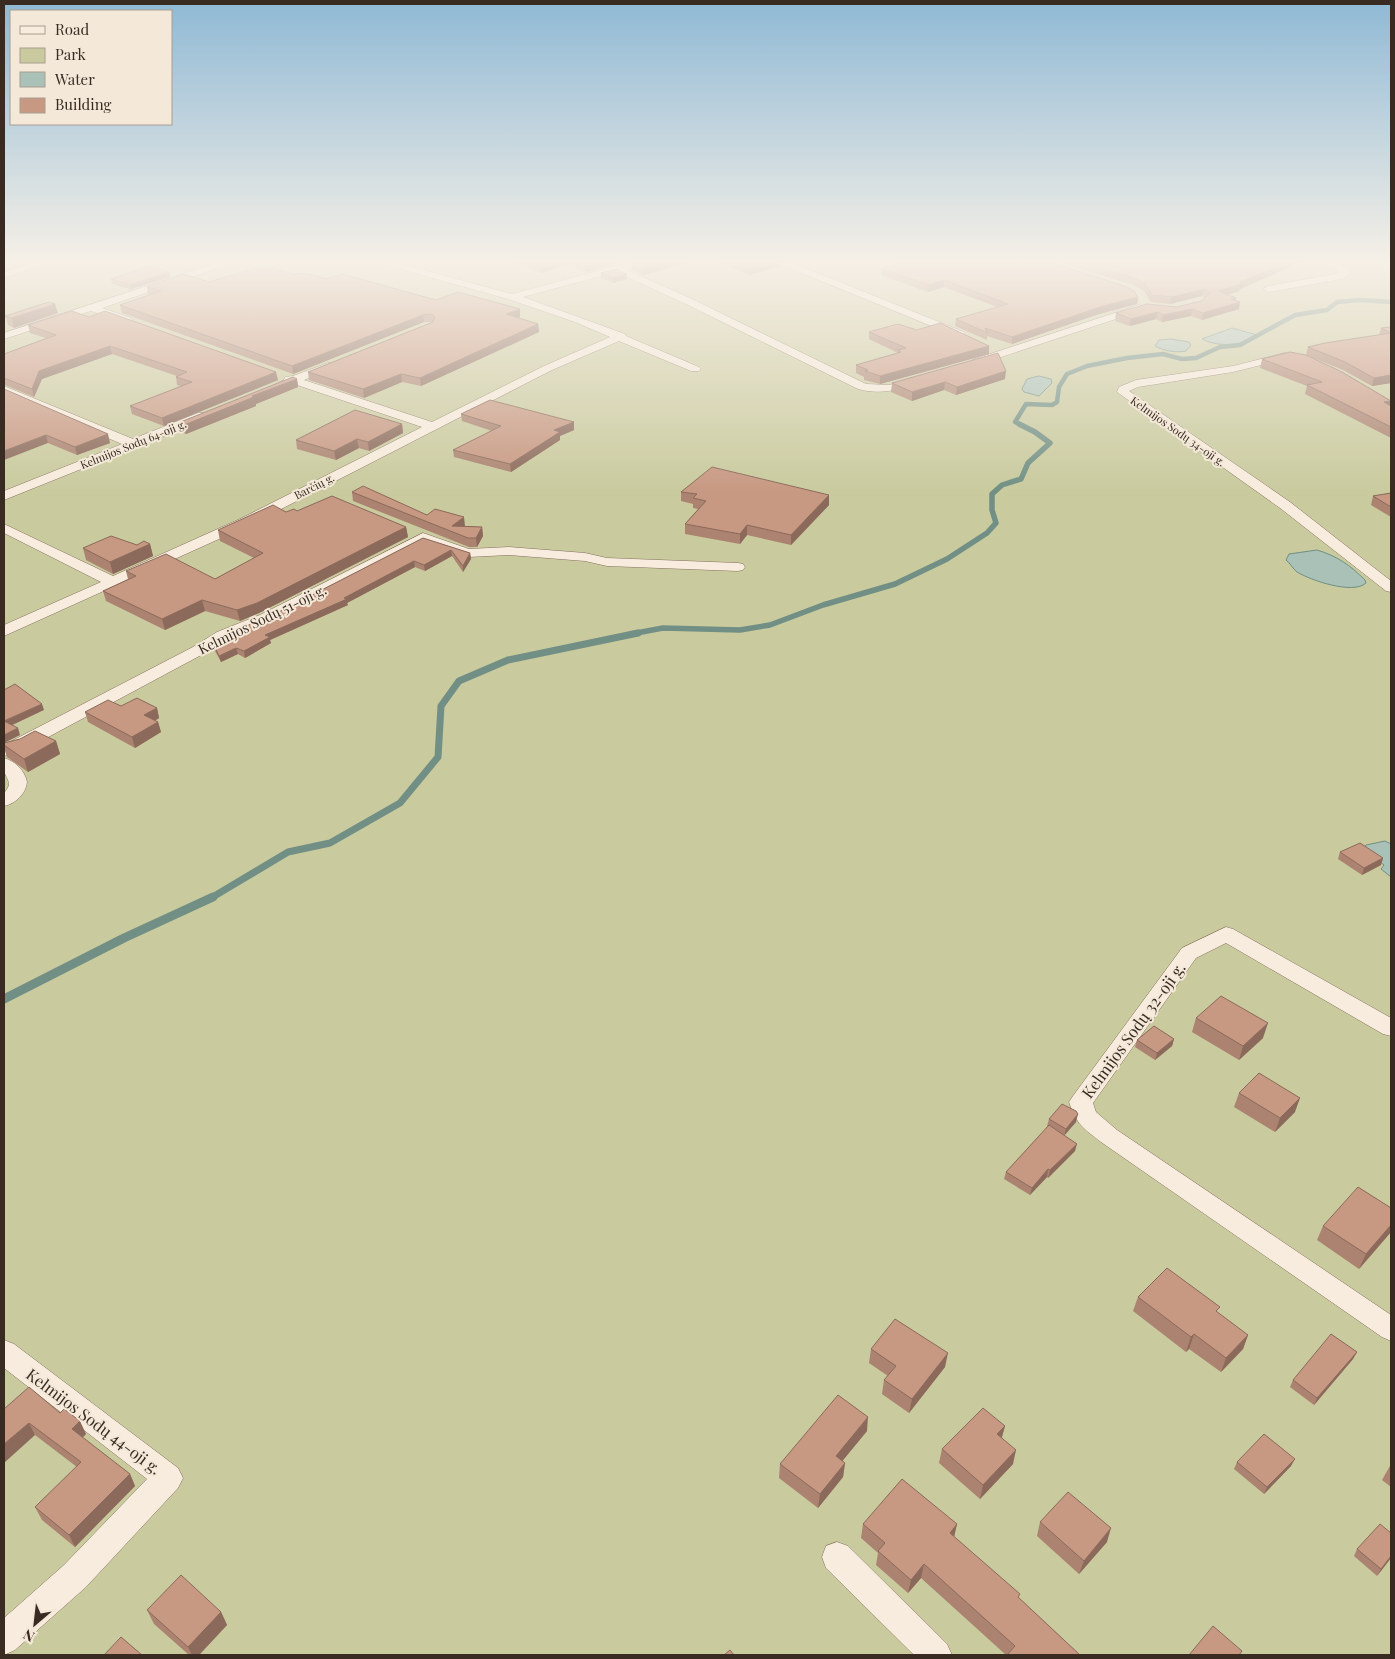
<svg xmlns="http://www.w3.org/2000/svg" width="1395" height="1659" viewBox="0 0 1395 1659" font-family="'Playfair Display',serif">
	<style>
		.green { fill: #c9ca9e }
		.water { fill: #aac1b8; stroke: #718f84 }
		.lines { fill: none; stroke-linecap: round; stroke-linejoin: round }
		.stream-far3 { stroke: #718f84; stroke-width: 4.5 }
		.stream-far2 { stroke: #718f84; stroke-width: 5.5 }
		.stream-far1 { stroke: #718f84; stroke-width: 7 }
		.stream { stroke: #718f84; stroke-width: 9 }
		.street-casing { stroke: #87705f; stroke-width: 1 }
		.street { fill: #f7ecdd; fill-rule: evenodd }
		.wall { fill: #ab8370 }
		.shaded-wall { fill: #8b6a5b }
		.building { fill: #c79882; stroke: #8b6a5b }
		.labels { text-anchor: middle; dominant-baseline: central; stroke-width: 4; stroke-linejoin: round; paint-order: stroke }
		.far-street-label { font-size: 11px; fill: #392b22; stroke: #f4e9d9 }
		.street-label { font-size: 14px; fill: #392b22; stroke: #f4e9d9 }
		.near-street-label { font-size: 16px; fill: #392b22; stroke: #f4e9d9 }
	</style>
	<rect width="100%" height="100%" fill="#ecdeca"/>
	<rect class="green" x="4" y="260" width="1387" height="1395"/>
	<g class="water">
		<path d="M1232,328L1257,335C1244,347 1217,347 1202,339Z"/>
		<path d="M1171,339L1189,342L1191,345L1186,351C1176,353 1164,351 1155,346L1159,340Z"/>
		<polygon points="1039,376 1051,379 1052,383 1039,396 1024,392 1022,389 1027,379"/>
		<path d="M1317,550C1337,556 1350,565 1365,580L1366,583C1353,595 1310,580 1297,572C1293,569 1290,563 1286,560L1289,554Z"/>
		<polygon points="1385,841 1391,844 1391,877 1381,869 1384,865 1363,848 1366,845"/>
	</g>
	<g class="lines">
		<polyline class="stream-far3" points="1022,425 1015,422 1026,404 1052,405 1057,402 1059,387 1067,374 1087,366 1127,358 1163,354 1182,359 1196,358 1220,347 1240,345 1295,315 1327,310 1337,302 1359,300 1391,302"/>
		<polyline class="stream-far2" points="631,634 663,628 740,630 770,625 823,605 895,584 947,559 987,533 996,523 992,510 992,494 1002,485 1021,479 1028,463 1050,443 1035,432 1019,424"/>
		<polyline class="stream-far1" points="211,898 288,852 330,843 400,803 438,757 441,706 459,681 508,660 638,633"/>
		<polyline class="stream" points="4,999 124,938 213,897"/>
		<g class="street-casing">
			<g id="street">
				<polygon points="40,260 57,260 4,278 4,272"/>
				<polygon points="226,260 242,260 102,308 131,318 132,320 131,322 123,322 91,311 4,339 4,333"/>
				<path d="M368,260H386L512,294L639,260H657L627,270L694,300L866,384L889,385L916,378L922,381L920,383C898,390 880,395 858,389L686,304L616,272L523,297L625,334L626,336L699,367L701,369L699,371H691L619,341L552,370L250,525L4,636V625L101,582L4,533V524L113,576L240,519L422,427L294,384L278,390H270L268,388L284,380L285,377L293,376L328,363H336L338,365L336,367L304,380L432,422L544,366L610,337L575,322L508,299Z"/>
				<polygon points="770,260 785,260 964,332 965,334 960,337 956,336"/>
				<path d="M1313,260C1329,260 1341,261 1351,273L1342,279L1268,292L1263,289L1268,286L1340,273L1335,268Z"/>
				<polygon points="1139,305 1143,306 1144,308 1143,310 980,364 972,364 970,362 972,360"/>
				<polygon points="1285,353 1289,354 1291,356 1289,358 1233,372 1138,387 1129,391 1290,502 1391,581 1391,592 1386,591 1280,508 1117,392 1119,387 1136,380 1233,366"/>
				<polygon points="4,386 133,439 198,413 206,413 208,416 206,419 4,500 4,491 122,444 4,394"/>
				<polygon points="423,533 469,549 509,547 585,553 607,558 738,563 743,564 745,567 743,570 738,571 607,566 585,561 509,555 468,557 424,542 270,621 229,638 205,653 24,750 4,756 4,745 193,647 217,632 260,615"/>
				<path d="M4,758C15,761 25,771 27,782C26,794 15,804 4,806V793C14,782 6,780 4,770C3,767 4,761 4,758Z"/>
				<path d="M1226,927L1233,929L1391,1018V1036L1383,1034L1226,943L1196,958L1093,1103L1096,1112L1117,1130L1391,1315V1341L1382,1337L1101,1142C1083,1128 1077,1125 1069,1102L1073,1096L1182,948Z"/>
				<polygon points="4,1340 14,1344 178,1468 183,1478 178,1488 86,1587 15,1650 4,1655 4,1618 64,1565 147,1479 4,1368"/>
				<polygon points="837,1542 848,1546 947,1644 952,1655 914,1655 826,1568 822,1557 826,1546"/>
			</g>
		</g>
		<use href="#street" class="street"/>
	</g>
	<g class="wall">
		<polygon points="505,260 630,260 587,272 566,265 541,273"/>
		<polygon points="643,260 699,260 643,275 632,270 632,264"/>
		<polygon points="712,260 781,260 781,266 749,275"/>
		<polygon points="1052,260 1306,260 1240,289 1239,291 1228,295 1236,298 1235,301 1239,309 1202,320 1191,316 1162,322 1156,319 1130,326 1115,321 1116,313 1177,307 1201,301 1205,298 1202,296 1170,304 1151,302 1144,291 1133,285"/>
		<polygon points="881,269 1138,297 1137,304 1099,314 1012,344 987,336 987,340 955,326 956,319 997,307 944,287 928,292 881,275"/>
		<polygon points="169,272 170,277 131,289 112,284 111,279"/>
		<polygon points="601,273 627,274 627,279 613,283 601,278"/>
		<polygon points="293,274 327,279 520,317 518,318 538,324 539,332 421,386 402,382 364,398 309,380 308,372 432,322 424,322 293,374 122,313 120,305 150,295 148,294 147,287 209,282"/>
		<polygon points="58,313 14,328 8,325 5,316"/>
		<polygon points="28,325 278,380 164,426 132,414 130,406 181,386 177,385 176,377 177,376 112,354 42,379 34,397 5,385 4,386 4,354 46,338 30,333"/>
		<polygon points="1391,327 1391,383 1372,386 1343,370 1306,355 1308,347 1379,335 1381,328"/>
		<polygon points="917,330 989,346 989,354 880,384 864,380 864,377 856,373 856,365 898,353 869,339 869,332"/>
		<polygon points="1262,359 1391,406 1391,438 1305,394 1307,386 1260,368"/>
		<polygon points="297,379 298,387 256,404 256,406 186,434 180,432 178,423"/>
		<polygon points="1005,379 956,395 944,390 912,401 891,392 892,383"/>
		<polygon points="4,389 110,443 77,455 48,443"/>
		<polygon points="461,414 574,422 574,430 560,436 560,440 511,472 454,457 453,450 492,431 462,421"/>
		<polygon points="402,424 403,433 369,451 359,448 336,460 297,449 296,440"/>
		<polygon points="352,492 465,526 464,526 482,527 483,536 477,547 469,547 353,501"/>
		<polygon points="681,492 829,505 791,545 747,535 740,544 685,534 685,524 698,509 693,508 693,504 681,501"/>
		<polygon points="1391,493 1391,517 1371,505 1373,496"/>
		<polygon points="297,511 406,527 408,537 259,613 240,621 205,611 165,630 106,601 103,591 128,579 126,571 215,579 254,558 220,541 218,530 286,512"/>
		<polygon points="423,538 470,553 471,559 463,572 452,556 425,571 415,567 347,603 348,605 270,640 271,643 245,658 238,654 221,662 214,649 213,643 269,617"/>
		<polygon points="150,544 153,556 113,574 86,560 83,548"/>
		<polygon points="157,708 159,718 155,721 158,722 161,732 135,748 88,722 85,712"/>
		<polygon points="56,741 60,754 28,772 7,757 4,748 4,743"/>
		<polygon points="1340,852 1383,858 1381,865 1362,875 1338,859"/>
		<polygon points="1196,1018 1263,1038 1239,1060 1192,1032"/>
		<polygon points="1174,1039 1172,1046 1155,1060 1135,1047 1137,1040"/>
		<polygon points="1239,1093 1295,1112 1275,1132 1234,1107"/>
		<polygon points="1049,1119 1076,1122 1064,1135 1075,1151 1048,1178 1047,1177 1030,1195 1004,1179 1006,1172 1048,1127 1047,1126"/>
		<polygon points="1391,1208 1391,1232 1359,1269 1317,1240 1323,1226"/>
		<polygon points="1138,1297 1248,1335 1243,1349 1221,1372 1189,1349 1186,1352 1133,1311"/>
		<polygon points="871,1349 945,1367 909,1413 882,1394 884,1380 888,1376 869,1363"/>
		<polygon points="1357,1352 1353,1359 1314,1405 1290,1387 1293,1380"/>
		<polygon points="4,1409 60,1413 86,1434 82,1438 130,1474 135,1486 75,1547 42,1520 35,1507 77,1467 35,1435"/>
		<polygon points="1005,1426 1002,1437 1013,1464 980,1499 939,1463 942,1449"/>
		<polygon points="867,1431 842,1461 845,1463 843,1477 818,1508 779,1478 780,1464"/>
		<polygon points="1237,1462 1291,1466 1264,1494 1234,1469"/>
		<polygon points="1391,1464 1391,1487 1382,1480"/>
		<polygon points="1040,1522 1107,1542 1079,1574 1037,1536"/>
		<polygon points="863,1524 957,1524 954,1537 1080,1655 1006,1655 921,1578 908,1593 876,1565 878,1553 861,1538"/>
		<polygon points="1357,1549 1391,1558 1377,1576 1354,1556"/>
		<polygon points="147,1610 221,1612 227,1625 199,1655 189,1655 154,1624"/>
	</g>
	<g class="shaded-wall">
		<polygon points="561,260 566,260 566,265 541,273 541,267"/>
		<polygon points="607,260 630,260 587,272 587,266"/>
		<polygon points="675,260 699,260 643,275 642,269"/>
		<polygon points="781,260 781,266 749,275 749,269"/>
		<polygon points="1293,260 1306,260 1240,289 1239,291 1217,298 1218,291"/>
		<polygon points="169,272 170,277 131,289 130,285"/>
		<polygon points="627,274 627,279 613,283 613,278"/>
		<polygon points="944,280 944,287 928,292 929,285"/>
		<polygon points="1204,289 1202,296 1170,304 1172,297"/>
		<polygon points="1138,297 1137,304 1099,314 1012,344 1012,337 1100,307"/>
		<polygon points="1236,298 1235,304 1240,302 1239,309 1202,320 1203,313 1231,299"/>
		<polygon points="55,304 58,313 14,328 12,318"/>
		<polygon points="520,309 520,317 507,322 506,314"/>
		<polygon points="1192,309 1191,316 1162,322 1163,315"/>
		<polygon points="1158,312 1156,319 1130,326 1131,319"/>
		<polygon points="423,315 424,322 293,374 292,366"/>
		<polygon points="538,324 539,332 421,386 420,378"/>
		<polygon points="110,346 112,354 42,379 34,397 32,389 39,371"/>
		<polygon points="989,346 989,354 880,384 880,376"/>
		<polygon points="1006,371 1005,379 956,395 957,387"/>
		<polygon points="276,372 278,380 164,426 162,418"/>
		<polygon points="401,374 402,382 364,398 363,389"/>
		<polygon points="1391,375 1391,383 1372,386 1374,378"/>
		<polygon points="297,379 298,387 256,404 256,406 186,434 184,425 252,396"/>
		<polygon points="945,382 944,390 912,401 912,392"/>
		<polygon points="1391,401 1388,410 1384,402"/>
		<polygon points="574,422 574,430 560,436 560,440 511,472 510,464 554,430"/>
		<polygon points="402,424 403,433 369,451 368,442"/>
		<polygon points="108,434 110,443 77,455 75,447"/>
		<polygon points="46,435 48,443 4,460 4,451"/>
		<polygon points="357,439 359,448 336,460 334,451"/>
		<polygon points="829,495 829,505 791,545 791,535"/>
		<polygon points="464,517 465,526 455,533 452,526"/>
		<polygon points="747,525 747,535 740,544 740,534"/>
		<polygon points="406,527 408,537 259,613 240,621 237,610"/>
		<polygon points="482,527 483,536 477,547 476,538"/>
		<polygon points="150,544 153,556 113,574 110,562"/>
		<polygon points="451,550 452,556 425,571 424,565"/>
		<polygon points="470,553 471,559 463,572 463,566"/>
		<polygon points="414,561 415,567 347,603 348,605 270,640 271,643 245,658 244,651 265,635 344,598"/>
		<polygon points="202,600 205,611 165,630 162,619"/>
		<polygon points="236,648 238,654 221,662 219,656"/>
		<polygon points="42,704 44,710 6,728 4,721"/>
		<polygon points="157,708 159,718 147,725 144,715"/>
		<polygon points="158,722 161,732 135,748 132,737"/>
		<polygon points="18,728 20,735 4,743 4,735"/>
		<polygon points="56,741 60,754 28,772 24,759"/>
		<polygon points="1383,858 1381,865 1362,875 1364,868"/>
		<polygon points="1268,1023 1263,1038 1239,1060 1243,1046"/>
		<polygon points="1174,1039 1172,1046 1155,1060 1157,1053"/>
		<polygon points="1300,1098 1295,1112 1275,1132 1280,1118"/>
		<polygon points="1078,1114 1076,1122 1064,1136 1066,1129"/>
		<polygon points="1077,1144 1075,1151 1048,1178 1050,1170"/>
		<polygon points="1048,1169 1047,1177 1030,1195 1032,1188"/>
		<polygon points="1391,1225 1391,1232 1359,1269 1366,1254"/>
		<polygon points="1194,1334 1189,1349 1186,1352 1191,1337"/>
		<polygon points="1248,1335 1243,1349 1221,1372 1226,1358"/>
		<polygon points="1357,1352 1353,1359 1314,1405 1317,1398"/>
		<polygon points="948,1353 945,1367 909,1413 912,1399"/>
		<polygon points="868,1417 867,1431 835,1470 836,1456"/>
		<polygon points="80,1421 86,1434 78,1442 72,1429"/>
		<polygon points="29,1423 35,1435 4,1463 4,1444"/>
		<polygon points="1005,1426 1001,1440 997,1434"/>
		<polygon points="1016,1450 1013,1464 980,1499 983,1485"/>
		<polygon points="1295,1459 1291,1466 1264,1494 1267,1487"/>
		<polygon points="845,1463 843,1477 818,1508 820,1494"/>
		<polygon points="130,1474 135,1486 75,1547 69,1535"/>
		<polygon points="957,1524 954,1537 950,1533"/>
		<polygon points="1111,1528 1107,1542 1079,1574 1084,1561"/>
		<polygon points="1391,1556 1391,1558 1377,1576 1381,1569"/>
		<polygon points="924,1564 921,1578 908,1593 911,1580"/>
		<polygon points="221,1612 227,1625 199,1655 192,1655 188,1647"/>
	</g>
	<g class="building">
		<polygon points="523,260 561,260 541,267"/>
		<polygon points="570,260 607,260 587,266"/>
		<polygon points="643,260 675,260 642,269 632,264"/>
		<polygon points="728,260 781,260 749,269"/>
		<polygon points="909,260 1044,260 1124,286 1134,291 1138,297 1100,307 1012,337 985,328 988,333 956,319 1008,304 944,280 929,285 881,269"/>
		<polygon points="1075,260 1293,260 1240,282 1241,284 1218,291 1236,298 1231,299 1240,302 1203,313 1192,309 1163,315 1158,312 1131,319 1116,313 1147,304 1177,307 1201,301 1211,293 1204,289 1172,297 1152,295 1145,284 1134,278"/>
		<polygon points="265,265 293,274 299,273 309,274 327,279 342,274 436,300 458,292 520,309 506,314 538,324 420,378 401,374 363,389 308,372 433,322 435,317 432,314 423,315 292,366 120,305 161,291 147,287 183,274 209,282"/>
		<polygon points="150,266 169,272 130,285 111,279"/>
		<polygon points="616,269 627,274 613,278 601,273"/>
		<polygon points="49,302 55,304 12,318 5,316"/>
		<polygon points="72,311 89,317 105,311 276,372 162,418 130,406 192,382 176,377 187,372 110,346 39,371 32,389 4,378 4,354 56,335 28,325"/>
		<polygon points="940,323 989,346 880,376 865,371 868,370 856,365 901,352 898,350 906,348 869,332 898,324 917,330"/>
		<polygon points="1391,327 1391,333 1381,328"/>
		<polygon points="1391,333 1391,375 1374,378 1345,362 1308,347 1325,343"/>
		<polygon points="1290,352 1306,355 1342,372 1391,401 1384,402 1391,406 1391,427 1307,385 1322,382 1262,359"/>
		<polygon points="998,353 1006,371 957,387 945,382 912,392 892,383"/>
		<polygon points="293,377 297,379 252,396 254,397 184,425 178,423"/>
		<polygon points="4,389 108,434 75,447 46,435 4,451"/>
		<polygon points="490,400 574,422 554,430 560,432 510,464 453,450 501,426 461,414"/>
		<polygon points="355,410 402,424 368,442 357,439 334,451 296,440"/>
		<polygon points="712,467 829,495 791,535 747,525 740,534 685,524 706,501 693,498 697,494 681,492"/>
		<polygon points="363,486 427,515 435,509 464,517 452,526 482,527 476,538 468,538 352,492"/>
		<polygon points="1391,493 1391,507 1373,496"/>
		<polygon points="332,496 406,527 257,603 237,610 202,600 162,619 103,591 136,576 126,571 166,554 215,579 263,553 218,530 273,505 286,512 294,509 297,511"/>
		<polygon points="111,536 137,545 144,541 150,544 110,562 83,548"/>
		<polygon points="423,538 470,553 463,566 451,550 424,565 414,561 344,598 347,599 265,635 270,637 244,651 236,648 219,656 213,643 231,632 269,617"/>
		<polygon points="15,684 42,704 4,721 18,728 4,735 4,690"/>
		<polygon points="137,698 157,708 144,715 158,722 132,737 85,712 108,700 121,706"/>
		<polygon points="35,731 56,741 24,759 4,745 4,743 20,739"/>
		<polygon points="1360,843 1383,858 1364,868 1340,852"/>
		<polygon points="1221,996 1268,1023 1243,1046 1196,1018"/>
		<polygon points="1154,1026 1174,1039 1157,1053 1137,1040"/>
		<polygon points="1259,1073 1300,1098 1280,1118 1239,1093"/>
		<polygon points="1062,1104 1076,1111 1078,1114 1066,1129 1049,1119"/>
		<polygon points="1049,1125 1077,1144 1050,1170 1048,1169 1032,1188 1006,1172"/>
		<polygon points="1358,1187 1391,1208 1391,1225 1366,1254 1323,1226"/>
		<polygon points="1167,1268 1220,1307 1216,1311 1248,1335 1226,1358 1194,1334 1191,1337 1138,1297"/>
		<polygon points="895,1319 948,1353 912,1399 884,1380 896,1366 871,1349"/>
		<polygon points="1331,1334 1357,1352 1317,1398 1293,1380"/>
		<polygon points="29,1387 60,1413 64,1409 80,1421 72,1429 130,1474 69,1535 35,1507 81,1462 29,1423 4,1444 4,1409"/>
		<polygon points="838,1395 868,1417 836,1456 845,1463 820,1494 780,1464"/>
		<polygon points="983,1408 1005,1426 997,1434 1016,1450 983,1485 942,1449"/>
		<polygon points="1264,1434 1295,1459 1267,1487 1237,1462"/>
		<polygon points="902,1479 957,1524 950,1533 1020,1594 1018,1597 1080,1655 1007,1655 1015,1646 924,1564 911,1580 878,1551 885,1543 863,1524"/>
		<polygon points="1068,1492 1111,1528 1084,1561 1040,1522"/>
		<polygon points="1380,1524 1391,1533 1391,1556 1381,1569 1357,1549"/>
		<polygon points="181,1575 221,1612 188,1647 147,1610"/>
		<polygon points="1213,1626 1242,1651 1239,1655 1189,1655"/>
		<polygon points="121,1637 142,1655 104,1655"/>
		<polygon points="730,1650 734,1655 724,1655"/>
	</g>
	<linearGradient id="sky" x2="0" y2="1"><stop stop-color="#8fb9d5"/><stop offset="0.53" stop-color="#f6f0e7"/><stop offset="1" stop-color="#f6f0e7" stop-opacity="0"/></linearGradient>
	<rect width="1395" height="493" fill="url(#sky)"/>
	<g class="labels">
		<g class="far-street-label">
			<text transform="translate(1178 431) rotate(35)">Kelmijos Sodų 34-oji g.</text>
			<text transform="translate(133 444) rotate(-22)">Kelmijos Sodų 64-oji g.</text>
			<text transform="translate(314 486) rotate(-27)">Barčių g.</text>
		</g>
		<g class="street-label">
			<text transform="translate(262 619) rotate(-26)">Kelmijos Sodų 51-oji g.</text>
		</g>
		<g class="near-street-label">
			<text transform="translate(1133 1030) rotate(-54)">Kelmijos Sodų 32-oji g.</text>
			<text transform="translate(94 1421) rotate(37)">Kelmijos Sodų 44-oji g.</text>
		</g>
	</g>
	<rect width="1395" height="1659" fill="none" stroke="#392b22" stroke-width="10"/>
	<rect x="10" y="10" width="162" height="115" fill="#f4e9d9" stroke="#a99d90"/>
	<rect x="20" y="26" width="25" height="8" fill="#f7ecdd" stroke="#a99d90"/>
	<text x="55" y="35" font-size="15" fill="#392b22">Road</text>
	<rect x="20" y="48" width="25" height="15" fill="#c9ca9e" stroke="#a99d90"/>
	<text x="55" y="60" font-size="15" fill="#392b22">Park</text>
	<rect x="20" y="72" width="25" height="15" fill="#aac1b8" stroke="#a99d90"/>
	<text x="55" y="85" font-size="15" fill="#392b22">Water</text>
	<rect x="20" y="98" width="25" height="15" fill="#c79882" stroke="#a99d90"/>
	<text x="55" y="110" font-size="15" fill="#392b22">Building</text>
	<g transform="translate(35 1624) rotate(208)" stroke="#f4e9d9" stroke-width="4" paint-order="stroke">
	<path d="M0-4L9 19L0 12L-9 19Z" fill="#392b22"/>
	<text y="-8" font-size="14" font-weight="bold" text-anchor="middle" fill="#392b22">N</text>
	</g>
</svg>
